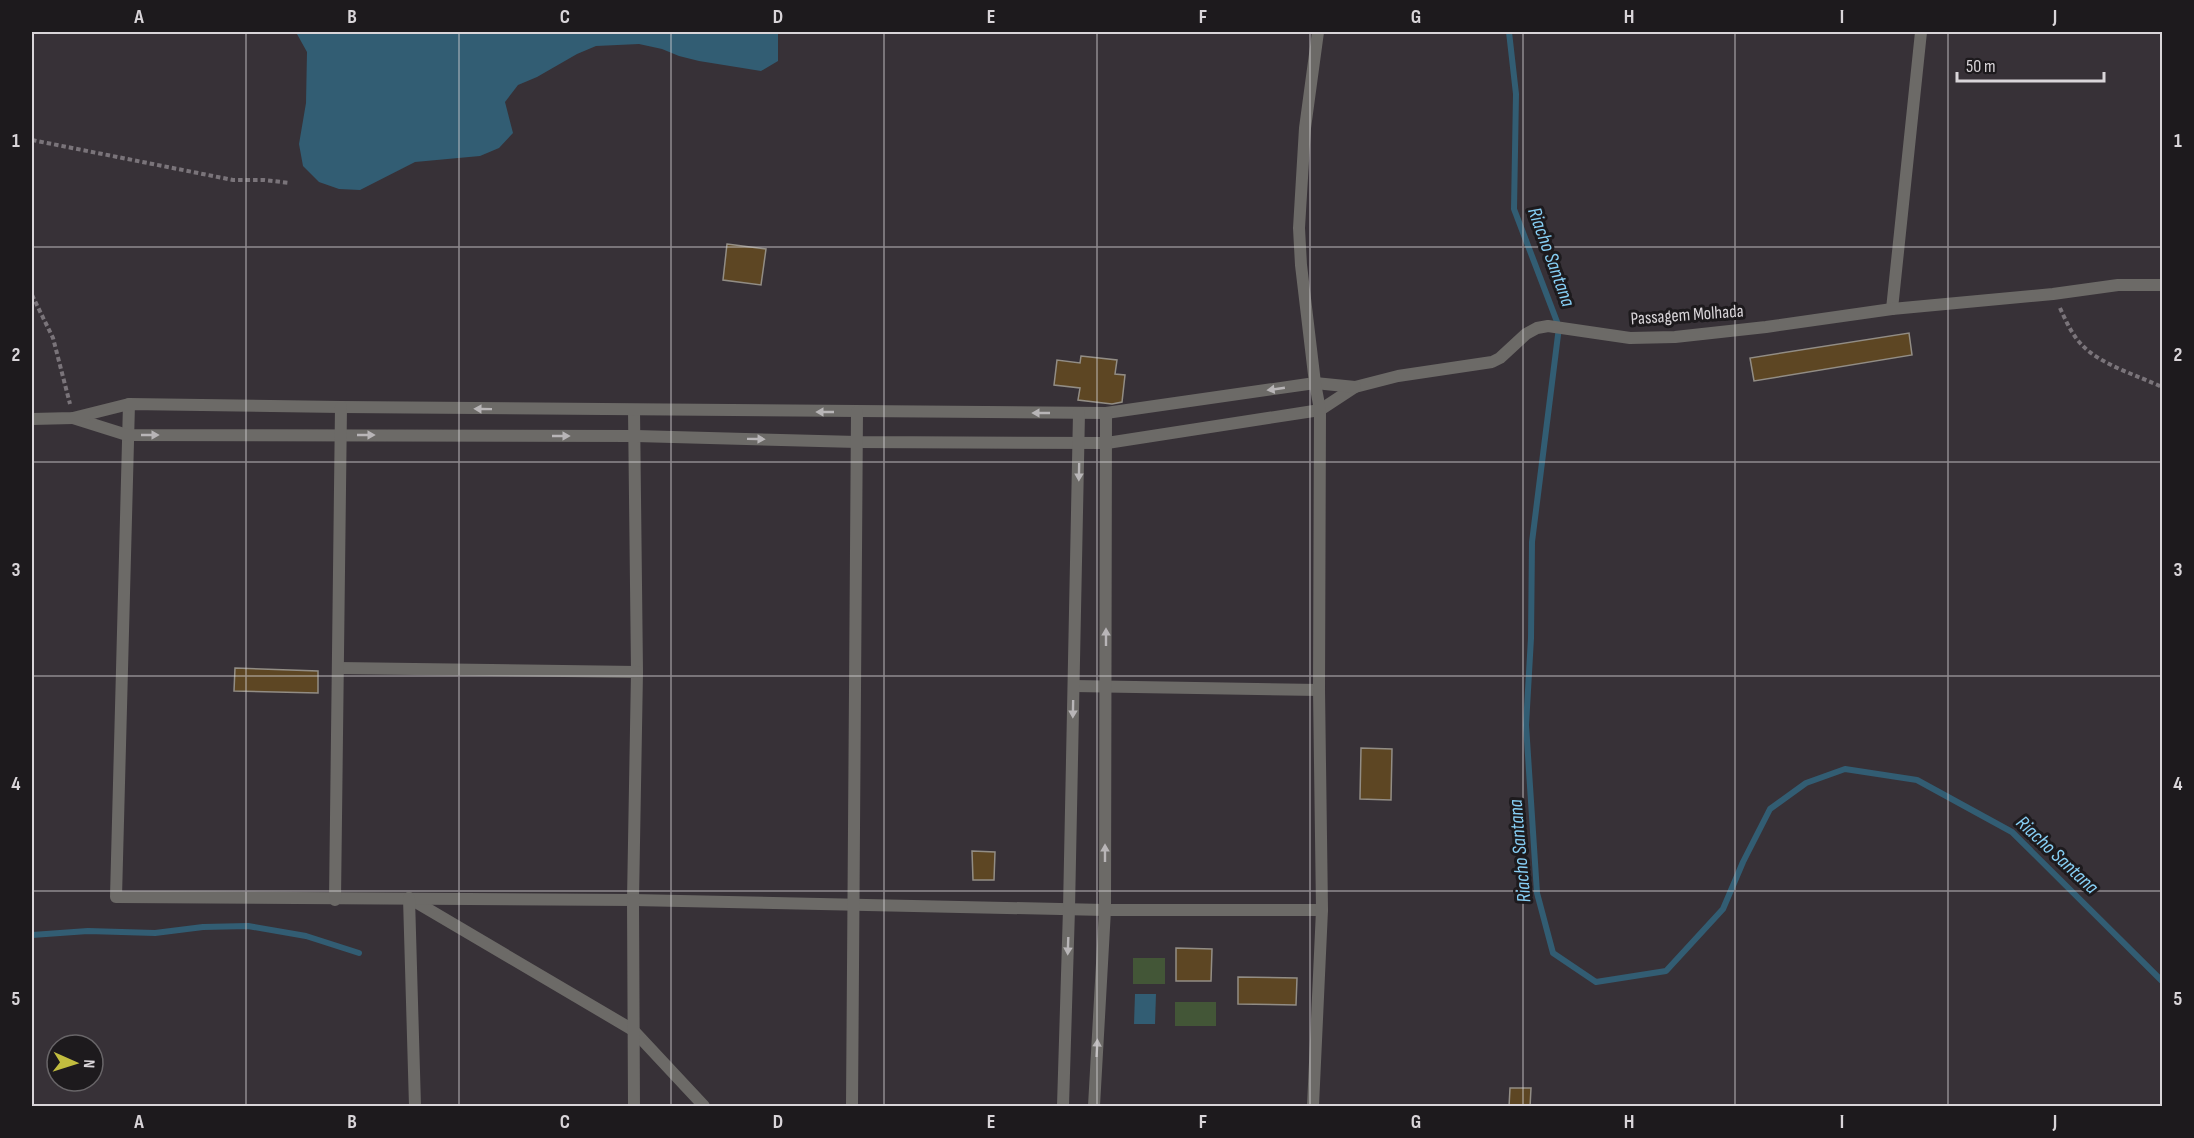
<svg xmlns="http://www.w3.org/2000/svg" width="2194" height="1138" viewBox="0 0 2194 1138" font-family="'Sofia Sans Condensed',sans-serif">
	<style>
		.green { fill: #435637 }
		.water { fill: #325d73 }
		.lines { fill: none; stroke-linecap: round; stroke-linejoin: round }
		.stream { stroke: #325d73; stroke-width: 6 }
		.building { fill: #5d4623; stroke: #928d85; stroke-width: 1.5 }
		.path { stroke: #7a747a; stroke-width: 4; stroke-dasharray: 4.5 3; stroke-linecap: butt }
		.lane { stroke: #6c6a67; stroke-width: 12 }
		.street { stroke: #6c6a67; stroke-width: 12 }
		.oneway { fill: #b8b5b7 }
		.grid { fill: none; stroke: #d9d5d9; stroke-width: 1.5; stroke-opacity: 0.55 }
		.labels { text-anchor: middle; dominant-baseline: central; stroke-width: 6; stroke-linejoin: round; paint-order: stroke }
		.street-label { font-size: 18px; fill: #d9d5d9; stroke: #1d1a1d }
		.water-label { font-size: 20px; font-style: italic; fill: #87cff5; stroke: #1d1a1d }
		.neatline { fill: none; stroke: #d9d5d9; stroke-width: 2 }
		.grid-label { font-size: 20px; text-anchor: middle; font-weight: bold; fill: #d9d5d9 }
	</style>
	<rect width="100%" height="100%" fill="#373137"/>
	<g class="green">
		<rect x="1133" y="958" width="32" height="26"/>
		<rect x="1175" y="1002" width="41" height="24"/>
	</g>
	<g class="water">
		<polygon points="293,32 778,32 778,61 761,71 699,61 679,56 662,49 639,44 596,46 577,54 537,77 518,85 505,102 513,133 499,148 480,156 415,162 360,190 339,189 319,182 303,166 299,144 306,103 307,52 297,34"/>
		<polygon points="1135,994 1156,994 1155,1024 1134,1024"/>
	</g>
	<g class="lines">
		<g class="stream">
			<polyline points="1509,32 1516,94 1514,209 1559,327 1532,542 1531,638 1526,725 1537,893 1553,953 1596,982 1666,971 1723,909 1743,862 1770,809 1806,783 1845,769 1917,780 2012,832 2162,981"/>
			<polyline points="32,935 88,931 155,933 203,927 248,926 306,936 359,953"/>
		</g>
	</g>
	<g class="building">
		<polygon points="727,244 766,249 761,285 723,280"/>
		<polygon points="1909,333 1912,355 1754,381 1750,358"/>
		<polygon points="1081,356 1117,360 1115,374 1125,375 1122,402 1112,404 1078,400 1080,388 1054,385 1057,360 1080,363"/>
		<polygon points="235,668 318,671 318,693 234,691"/>
		<polygon points="1361,748 1392,749 1391,800 1360,799"/>
		<polygon points="972,851 995,852 994,880 973,880"/>
		<polygon points="1176,948 1212,949 1211,981 1176,981"/>
		<polygon points="1238,977 1297,978 1296,1005 1238,1004"/>
		<polygon points="1510,1088 1531,1088 1530,1107 1509,1107"/>
	</g>
	<g class="lines">
		<g class="path">
			<polyline points="32,140 233,180 264,180 290,183"/>
			<polyline points="32,295 53,338 70,404"/>
			<path d="M2060,308C2066,321 2072,335 2082,345C2099,364 2139,376 2162,387"/>
		</g>
		<polyline class="lane" points="409,898 633,1030 704,1106"/>
		<g class="street">
			<polyline points="1892,309 1921,32"/>
			<polyline points="129,404 116,897 633,900 1105,910 1322,910"/>
			<polyline points="634,410 637,672 633,900 634,1106"/>
			<polyline points="73,418 127,435 636,436 857,442 1107,443 1320,410 1355,387 1398,376 1492,362 1500,358 1526,334 1537,328 1548,326 1630,338 1675,337 1766,327 1892,309 2053,294 2118,285 2162,285"/>
			<polyline points="32,419 73,418 129,404 341,407 1106,413 1315,383 1355,387"/>
			<polyline points="338,668 637,672"/>
			<polyline points="1074,686 1319,690"/>
			<polyline points="409,898 415,1106"/>
			<polyline points="335,900 341,407"/>
			<polyline points="852,1106 857,412"/>
			<polyline points="1063,1106 1069,909 1079,413"/>
			<polyline points="1094,1106 1105,910 1106,413"/>
			<polyline points="1313,1106 1322,910 1319,690 1320,410 1315,383 1301,265 1299,228 1305,128 1318,32"/>
		</g>
	</g>
	<defs><path id="oneway-solid" d="M-6-.8H1V-3.2L6.5 0L1 3.2V.8H-6Z" transform="scale(1.5)"/></defs>
	<g class="oneway">
		<use href="#oneway-solid" transform="translate(1276 389) rotate(172)"/>
		<use href="#oneway-solid" transform="translate(483 409) rotate(-179)"/>
		<use href="#oneway-solid" transform="translate(825 412) rotate(-180)"/>
		<use href="#oneway-solid" transform="translate(1041 413) rotate(-180)"/>
		<use href="#oneway-solid" transform="translate(150 435)"/>
		<use href="#oneway-solid" transform="translate(366 435)"/>
		<use href="#oneway-solid" transform="translate(561 436)"/>
		<use href="#oneway-solid" transform="translate(756 439) rotate(1)"/>
		<use href="#oneway-solid" transform="translate(1079 472) rotate(91)"/>
		<use href="#oneway-solid" transform="translate(1106 637) rotate(-90)"/>
		<use href="#oneway-solid" transform="translate(1073 709) rotate(91)"/>
		<use href="#oneway-solid" transform="translate(1105 853) rotate(-90)"/>
		<use href="#oneway-solid" transform="translate(1068 946) rotate(92)"/>
		<use href="#oneway-solid" transform="translate(1097 1048) rotate(-87)"/>
	</g>
	<path class="grid" d="M246,32V1106M459,32V1106M671,32V1106M884,32V1106M1097,32V1106M1310,32V1106M1523,32V1106M1735,32V1106M1948,32V1106M32,247H2162M32,462H2162M32,676H2162M32,891H2162"/>
	<g class="labels">
		<g class="street-label">
			<text transform="translate(1687 315) rotate(-4)">Passagem Molhada</text>
		</g>
		<g class="water-label">
			<text transform="translate(1551 257) rotate(70)">Riacho Santana</text>
			<text transform="translate(1520 851) rotate(-95)">Riacho Santana</text>
			<text transform="translate(2057 855) rotate(43)">Riacho Santana</text>
		</g>
	</g>
	<rect width="2194" height="1138" fill="none" stroke="#1d1a1d" stroke-width="66"/>
	<g transform="translate(75 1063) rotate(93)"><circle r="28" fill="#1d1a1d" stroke="#686568" stroke-width="1.5"/>
	<path d="M0-4.5L10 22L0 15L-10 22Z" fill="#c2bd3f"/>
	<text y="-9" font-size="16" font-weight="bold" text-anchor="middle" fill="#d9d5d9">N</text>
	</g>
	<path d="M1957 72v9h147v-9" fill="none" stroke="#d9d5d9" stroke-width="3"/>
	<text x="1966" y="72" font-size="18" fill="#d9d5d9" stroke="#1d1a1d" stroke-width="4.5" paint-order="stroke">50 m</text>
	<rect x="33" y="33" width="2128" height="1072" class="neatline"/>
	<g class="grid-label">
		<text x="139" y="23">A</text>
		<text x="352" y="23">B</text>
		<text x="565" y="23">C</text>
		<text x="778" y="23">D</text>
		<text x="991" y="23">E</text>
		<text x="1203" y="23">F</text>
		<text x="1416" y="23">G</text>
		<text x="1629" y="23">H</text>
		<text x="1842" y="23">I</text>
		<text x="2055" y="23">J</text>
		<text x="16" y="147">1</text>
		<text x="2178" y="147">1</text>
		<text x="16" y="361">2</text>
		<text x="2178" y="361">2</text>
		<text x="16" y="576">3</text>
		<text x="2178" y="576">3</text>
		<text x="16" y="790">4</text>
		<text x="2178" y="790">4</text>
		<text x="16" y="1005">5</text>
		<text x="2178" y="1005">5</text>
		<text x="139" y="1128">A</text>
		<text x="352" y="1128">B</text>
		<text x="565" y="1128">C</text>
		<text x="778" y="1128">D</text>
		<text x="991" y="1128">E</text>
		<text x="1203" y="1128">F</text>
		<text x="1416" y="1128">G</text>
		<text x="1629" y="1128">H</text>
		<text x="1842" y="1128">I</text>
		<text x="2055" y="1128">J</text>
	</g>
</svg>
